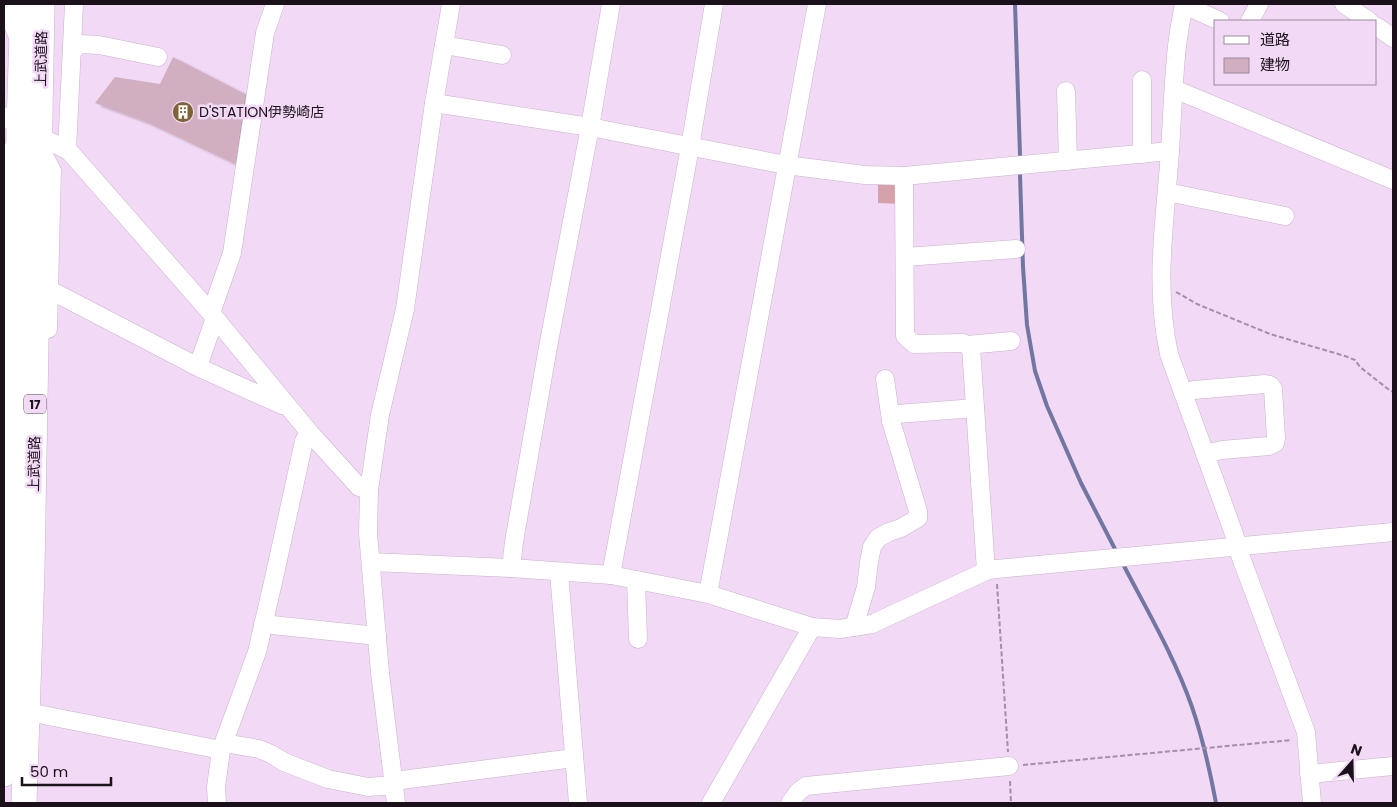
<svg xmlns="http://www.w3.org/2000/svg" width="1397" height="807" viewBox="0 0 1397 807" font-family="Poppins,'Noto Sans JP',sans-serif">
	<style>
		.green { fill: #d4a2a8 }
		.lines { fill: none; stroke-linecap: round; stroke-linejoin: round }
		.stream { stroke: #7277a1; stroke-width: 4 }
		.building { fill: #d1afc0; filter: url(#shadow) }
		.minor-casing { stroke: #cab1cd; stroke-width: 19 }
		.highway-casing { stroke: #cab1cd; stroke-width: 26 }
		.path { stroke: #a490a6; stroke-width: 2; stroke-dasharray: 5 2.5; stroke-linecap: butt }
		.minor { stroke: #fff; stroke-width: 18 }
		.highway { stroke: #fff; stroke-width: 25 }
		.labels { text-anchor: middle; dominant-baseline: central; stroke-width: 5; stroke-linejoin: round; paint-order: stroke }
		.shield { fill: #f2d9f5; stroke: #5b4d5c; stroke-width: 1 }
		.shield-label { font-size: 12px; font-weight: bold; fill: #1a111b }
		.street-label { font-size: 14px; fill: #1a111b; stroke: #f2d9f5 }
		.poi-label { font-size: 14px; fill: #1a111b; stroke: #f2d9f5; text-anchor: start }
	</style>
	<defs>
		<filter id="shadow"><feDropShadow dx="5.5" dy="3" stdDeviation="1" flood-color="#0004"/></filter>
	</defs>
	<rect width="100%" height="100%" fill="#f2d9f5"/>
	<polygon class="green" points="878,180 897,180 902,204 878,203"/>
	<g class="lines">
		<g class="stream">
			<polyline points="1015,4 1020,155"/>
			<polyline points="1020,175 1023,267 1027,325 1035,371 1047,406 1081,483 1115,549"/>
			<path d="M1124,566C1148,612 1175,658 1192,707C1203,739 1210,771 1216,803"/>
		</g>
	</g>
	<polygon class="building" points="173,57 245,94 235,164 144,121 95,103 115,77 160,84"/>
	<g class="lines">
		<g class="minor-casing">
			<g id="minor">
				<polyline points="4,4 19,39"/>
				<path d="M1184,4C1181,21 1177,39 1176,57C1173,88 1172,120 1170,152C1165,221 1154,285 1169,354L1234,534L1240,555L1306,732L1312,803"/>
				<polyline points="1344,4 1369,21"/>
				<polyline points="1184,5 1220,21"/>
				<polyline points="1250,21 1259,4"/>
				<polyline points="1376,26 1393,38"/>
				<polyline points="444,45 502,55"/>
				<polyline points="72,51 80,44 99,45 158,57"/>
				<polyline points="1142,80 1142,154"/>
				<polyline points="1174,89 1393,180"/>
				<polyline points="1066,91 1068,161"/>
				<polyline points="434,103 590,127 786,165 865,175 904,176 1170,151"/>
				<polyline points="4,116 19,126 69,151 211,313 310,433 359,487 369,490"/>
				<polyline points="41,150 52,171 48,329"/>
				<polyline points="67,150 74,4"/>
				<polyline points="904,176 905,336 914,344 963,343 971,347 986,571"/>
				<polyline points="1167,192 1285,216"/>
				<polyline points="4,239 6,163 16,142"/>
				<polyline points="905,257 1016,249"/>
				<polyline points="50,290 200,368 282,405"/>
				<polyline points="211,313 232,253 265,33 275,4"/>
				<polyline points="967,345 1011,341"/>
				<polyline points="198,366 215,318"/>
				<polyline points="885,379 891,421"/>
				<polyline points="1183,393 1194,390 1265,384 1270,385 1273,389 1276,438 1275,443 1269,446 1222,450 1205,454"/>
				<polyline points="371,562 511,568 611,575 708,594 812,627 840,629 872,624 986,571 996,569 1393,532"/>
				<polyline points="511,568 514,542 548,347 590,127 611,4"/>
				<polyline points="559,572 578,803"/>
				<polyline points="611,575 690,147 714,4"/>
				<polyline points="636,580 638,639"/>
				<path d="M708,594C745,397 779,200 817,4"/>
				<polyline points="263,624 377,636"/>
				<polyline points="854,627 866,587 869,562 872,547 878,538 889,532 901,528 918,518 918,511 891,421 897,414 975,408"/>
				<polyline points="38,714 221,750"/>
				<polyline points="224,743 259,749 271,754 284,762 328,779 368,787 395,785"/>
				<polyline points="1309,774 1393,766"/>
				<polyline points="394,781 574,758"/>
				<polyline points="217,803 216,787 221,750 257,652 274,578 304,441 310,433"/>
				<polyline points="396,803 380,673 368,533 369,490 380,415 405,309 434,103 451,4"/>
				<polyline points="711,803 812,627"/>
				<polyline points="790,803 798,792 806,786 1009,766"/>
			</g>
		</g>
		<g class="highway-casing">
			<g id="highway">
				<polyline points="4,774 16,342 19,126 23,4"/>
				<polyline points="24,803 32,570 42,4"/>
			</g>
		</g>
		<g class="path">
			<polyline points="1176,292 1197,304 1270,334 1345,356 1355,360 1360,367 1388,389 1393,392"/>
			<polyline points="997,584 1008,752"/>
			<polyline points="1023,765 1292,740"/>
			<polyline points="1010,781 1011,803"/>
		</g>
		<use href="#minor" class="minor"/>
		<use href="#highway" class="highway"/>
	</g>
	<defs>
		<g id="building-disc" transform="scale(1.125)"><circle r="9.5" fill="#7d6335" stroke="#f2d9f5"/><path d="M-4-6H4V6H1V3H-1V6H-4ZM-2.5-4.3h1.7v1.8h-1.7ZM.8-4.3h1.7v1.8H.8ZM-2.5-1h1.7V.8h-1.7ZM.8-1h1.7V.8H.8Z" fill="#fff"/></g>
	</defs>
	<g fill-rule="evenodd">
		<use href="#building-disc" x="183" y="112"/>
	</g>
	<g class="labels">
		<rect class="shield" x="24" y="394.5" width="22" height="19" rx="4"/>
		<g class="shield-label">
			<text x="35" y="404">17</text>
		</g>
		<g class="street-label">
			<text transform="translate(41 59) rotate(-89)">上武道路</text>
			<text transform="translate(34 464) rotate(-89)">上武道路</text>
		</g>
		<g class="poi-label">
			<text x="199" y="112">D'STATION伊勢崎店</text>
		</g>
	</g>
	<rect width="1397" height="807" fill="none" stroke="#1a111b" stroke-width="10"/>
	<rect x="1214" y="20" width="162" height="65" fill="#f2d9f5" stroke="#9c899e"/>
	<rect x="1224" y="36" width="25" height="8" fill="#ffffff" stroke="#9c899e"/>
	<text x="1260" y="45" font-size="15" fill="#1a111b">道路</text>
	<rect x="1224" y="58" width="25" height="15" fill="#d1afc0" stroke="#9c899e"/>
	<text x="1260" y="70" font-size="15" fill="#1a111b">建物</text>
	<g transform="translate(1352 762) rotate(20)" stroke="#f2d9f5" stroke-width="4" paint-order="stroke">
	<path d="M0-4L9 19L0 12L-9 19Z" fill="#1a111b"/>
	<text y="-8" font-size="14" font-weight="bold" text-anchor="middle" fill="#1a111b">N</text>
	</g>
	<path d="M22 777v8h89v-8" fill="none" stroke="#1a111b" stroke-width="2.5"/>
	<text x="30" y="777" font-size="15" fill="#1a111b" stroke="#f2d9f5" stroke-width="4" paint-order="stroke">50 m</text>
</svg>
